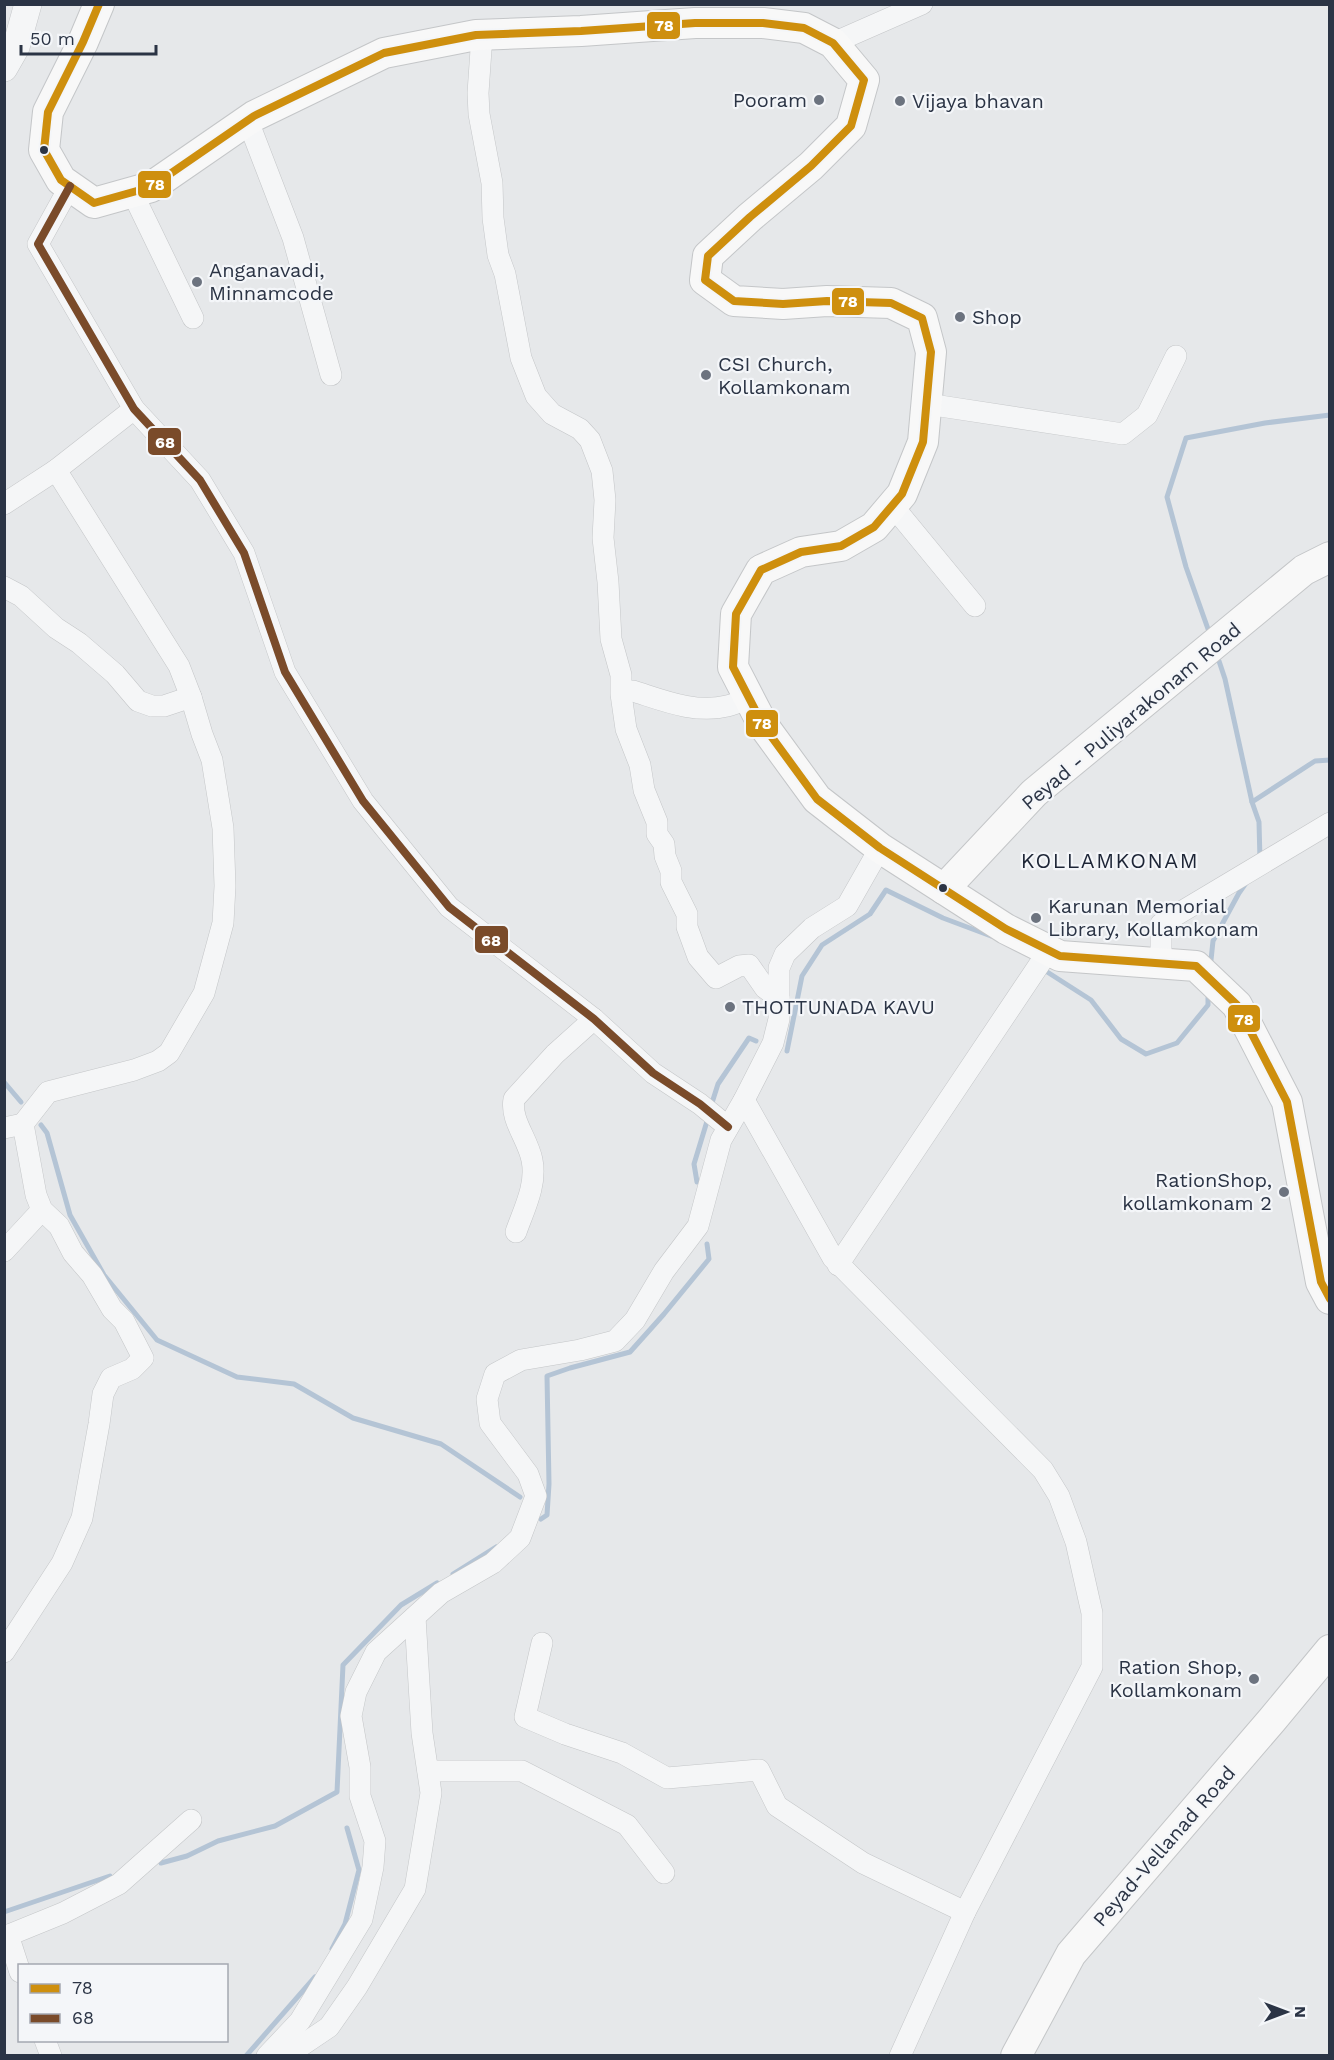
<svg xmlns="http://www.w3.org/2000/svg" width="1334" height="2060" viewBox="0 0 1334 2060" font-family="'Work Sans',sans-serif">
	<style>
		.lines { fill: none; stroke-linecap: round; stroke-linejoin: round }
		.stream { stroke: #b4c4d5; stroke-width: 5 }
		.minor-casing { stroke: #c4c6c8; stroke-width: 22 }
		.tertiary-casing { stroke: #c4c6c8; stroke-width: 28 }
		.secondary-casing { stroke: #c4c6c8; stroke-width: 32 }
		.minor { stroke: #f5f6f7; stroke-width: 21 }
		.tertiary { stroke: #f5f6f7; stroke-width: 27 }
		.secondary { stroke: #f8f8f8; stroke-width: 30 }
		.bus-1-casing { stroke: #f4f6f9; stroke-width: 12 }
		.bus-2-casing { stroke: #f4f6f9; stroke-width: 12 }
		.bus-1 { stroke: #ce8f0e; stroke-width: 8 }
		.bus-2 { stroke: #7a4b2a; stroke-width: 8 }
		.poi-dot { fill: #6c737f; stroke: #f4f6f9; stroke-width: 2 }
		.bus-dot { fill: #2b3445; stroke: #f4f6f9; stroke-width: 2 }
		.labels { text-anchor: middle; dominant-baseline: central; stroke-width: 4.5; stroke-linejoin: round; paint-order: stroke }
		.poi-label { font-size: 20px; fill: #2b3445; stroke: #f4f6f9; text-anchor: start }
		.street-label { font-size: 20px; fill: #2b3445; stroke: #f4f6f9 }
		.neighbourhood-label { font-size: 21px; letter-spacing: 1.5px; fill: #1d2536; stroke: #f4f6f9 }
		.line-badge { stroke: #f4f6f9; stroke-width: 2 }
		.badge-label { font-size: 16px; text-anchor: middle; font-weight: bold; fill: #fff }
	</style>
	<rect width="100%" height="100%" fill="#e6e8ea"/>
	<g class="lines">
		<g class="stream">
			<polyline points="1208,629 1186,567 1167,497 1186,438 1265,423 1330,415"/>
			<polyline points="1219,661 1225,679 1252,802"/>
			<polyline points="1260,860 1259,822 1252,802 1315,761 1330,760"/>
			<polyline points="1211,960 1213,941 1239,893 1246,883"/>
			<polyline points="1041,968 1091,1000 1121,1039 1146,1054 1177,1043 1208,1005 1208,998"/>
			<polyline points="787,1051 802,976 822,945 870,914 886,890 943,918 991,936"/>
			<polyline points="4,1082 21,1102"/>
			<polyline points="711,1106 718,1084 749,1038 756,1041"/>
			<polyline points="41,1125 47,1133 70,1215 104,1275 157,1340 237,1377 294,1384 353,1418 441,1444 520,1497"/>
			<polyline points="697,1182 694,1164 708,1118"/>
			<polyline points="541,1519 547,1515 549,1484 547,1376 570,1368 630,1352 664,1314 709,1259 707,1244"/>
			<polyline points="453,1574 496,1547"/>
			<polyline points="161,1863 187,1856 218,1841 275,1826 337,1792 343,1665 401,1605 437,1583"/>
			<polyline points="4,1912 110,1876"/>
			<polyline points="332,1949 345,1924 359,1870 347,1828"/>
			<polyline points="246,2056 315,1977"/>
		</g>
		<g class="minor-casing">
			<g id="minor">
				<polyline points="482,35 478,93 479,114 492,183 493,218 498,255 505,274 521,358 536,396 552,414 580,429 590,440 602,471 605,500 603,538 608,582 611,639 621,675 621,694 626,729 640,765 644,790 657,822 657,834 664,844 665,856 671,871 671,882 687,914 687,927 698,957 716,978 739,966 749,965 765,988 779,998"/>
				<polyline points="833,43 922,4"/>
				<polyline points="248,121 293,238 331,375"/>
				<polyline points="70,186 38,244 134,409 200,480 244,553 285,672 363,801 449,907 594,1019 653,1073 700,1104 728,1127"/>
				<polyline points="132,192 193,318"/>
				<polyline points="927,404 1123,434 1147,415 1176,356"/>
				<polyline points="56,470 179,666 191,697"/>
				<polyline points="4,504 56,470 134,409"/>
				<polyline points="892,505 975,606"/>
				<polyline points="4,587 21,596 56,628 79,643 115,674 138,701 152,706 164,706 191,697 202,734 212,760 223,828 225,886 223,923 204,993 169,1053 158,1061 134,1070 48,1092 23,1124 36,1195 42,1210 59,1226 73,1253 92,1275 112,1309 124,1321 143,1358 132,1369 111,1378 103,1394 99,1424 82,1518 62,1563 4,1652"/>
				<path d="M633,691C662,700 695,714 727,706C735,704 742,701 750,698"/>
				<polyline points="1161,963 1161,924 1330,823"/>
				<polyline points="744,1100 833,1258 1043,1470 1059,1496 1076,1542 1092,1613 1092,1667 965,1912 900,2056"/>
				<polyline points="4,1128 23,1124"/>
				<path d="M516,1232C524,1209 537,1185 532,1160C528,1139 510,1120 514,1099L555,1054L594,1019"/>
				<polyline points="4,1251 42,1210"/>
				<polyline points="838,1265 1049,950"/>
				<polyline points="542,1643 525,1717 565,1734 622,1753 667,1778 759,1770 777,1806 863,1863 965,1912"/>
				<polyline points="428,1771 522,1771 627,1825 664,1873"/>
				<polyline points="8,1935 20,1972"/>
				<polyline points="4,1937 63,1913 119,1884 191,1820"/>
				<polyline points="45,2040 51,2056"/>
				<polyline points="267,2056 300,2021 362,1919 373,1867 375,1841 360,1796 360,1767 351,1716 356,1692 376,1652 441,1593 493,1563 520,1538 536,1496 528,1474 490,1423 487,1399 495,1374 521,1360 580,1350 615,1341 635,1320 664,1271 698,1226 721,1140 744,1100 773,1043 779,1019 779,968 785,954 812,928 847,906 880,848"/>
				<polyline points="286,2056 329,2027 357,1987 415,1889 431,1793 422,1733 415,1617"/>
			</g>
		</g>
		<g class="tertiary-casing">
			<polyline id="tertiary" points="4,68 16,47 28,4"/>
		</g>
		<g class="secondary-casing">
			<g id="secondary">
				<polyline points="99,4 83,42 48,112 44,150 61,180 94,203 151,187 254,116 384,53 476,35 581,31 695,23 763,23 804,28 833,43 864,80 851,126 811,166 750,217 708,256 705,280 734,301 783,304 827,301 891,303 922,318 931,352 923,442 902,494 874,527 841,546 801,552 761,570 736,614 733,667 763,725 817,799 880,848 1006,929 1060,956 1196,966 1237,1005 1287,1102 1321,1282 1330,1299"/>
				<polyline points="944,889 1034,793 1304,570 1330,557"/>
				<polyline points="1016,2056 1071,1954 1272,1720 1330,1650"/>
			</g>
		</g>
		<use href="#minor" class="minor"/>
		<use href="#tertiary" class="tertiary"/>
		<use href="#secondary" class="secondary"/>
		<g class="bus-1-casing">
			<polyline id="bus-1" points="99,4 83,42 48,112 44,150 61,180 94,203 151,187 254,116 384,53 476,35 581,31 695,23 763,23 804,28 833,43 864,80 851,126 811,166 750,217 708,256 705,280 734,301 783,304 827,301 891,303 922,318 931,352 923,442 902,494 874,527 841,546 801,552 761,570 736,614 733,667 763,725 817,799 880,848 1006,929 1060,956 1196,966 1237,1005 1287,1102 1321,1282 1330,1299"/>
		</g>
		<g class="bus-2-casing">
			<polyline id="bus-2" points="70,186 38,244 134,409 200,480 244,553 285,672 363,801 449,907 594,1019 653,1073 700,1104 728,1127"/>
		</g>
		<use href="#bus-1" class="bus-1"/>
		<use href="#bus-2" class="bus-2"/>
	</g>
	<g class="poi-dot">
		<circle cx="819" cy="100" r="6"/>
		<circle cx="900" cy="101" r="6"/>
		<circle cx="197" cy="282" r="6"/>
		<circle cx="960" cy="317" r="6"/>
		<circle cx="706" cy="375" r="6"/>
		<circle cx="1036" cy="918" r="6"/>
		<circle cx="730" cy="1007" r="6"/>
		<circle cx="1284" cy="1192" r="6"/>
		<circle cx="1254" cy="1679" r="6"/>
	</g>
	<g class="bus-dot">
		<circle cx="44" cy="150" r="5"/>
		<circle cx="943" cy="888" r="5"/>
	</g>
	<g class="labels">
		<g class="poi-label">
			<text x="807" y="100" text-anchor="end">Pooram</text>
			<text x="912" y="101">Vijaya bhavan</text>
			<text x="209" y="270">Anganavadi,<tspan x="209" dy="23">Minnamcode</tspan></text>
			<text x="972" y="317">Shop</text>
			<text x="718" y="364">CSI Church,<tspan x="718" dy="23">Kollamkonam</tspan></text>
			<text x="1048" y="906">Karunan Memorial<tspan x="1048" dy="23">Library, Kollamkonam</tspan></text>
			<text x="742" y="1007">THOTTUNADA KAVU</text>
			<text x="1272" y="1180" text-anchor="end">RationShop,<tspan x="1272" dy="23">kollamkonam 2</tspan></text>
			<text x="1242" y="1667" text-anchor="end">Ration Shop,<tspan x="1242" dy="23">Kollamkonam</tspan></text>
		</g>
		<g class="street-label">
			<text transform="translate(1131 716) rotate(-40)">Peyad - Puliyarakonam Road</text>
			<text transform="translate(1164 1846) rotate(-49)">Peyad-Vellanad Road</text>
		</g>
		<g class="neighbourhood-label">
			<text x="1110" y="860">KOLLAMKONAM</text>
		</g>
	</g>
	<g class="line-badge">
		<rect x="646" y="11" width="35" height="29" rx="6" fill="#ce8f0e"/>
		<rect x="137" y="170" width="35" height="29" rx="6" fill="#ce8f0e"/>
		<rect x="831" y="287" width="34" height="29" rx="6" fill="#ce8f0e"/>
		<rect x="147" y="427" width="35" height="29" rx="6" fill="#7a4b2a"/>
		<rect x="745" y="709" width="34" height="29" rx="6" fill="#ce8f0e"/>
		<rect x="474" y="925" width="35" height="29" rx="6" fill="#7a4b2a"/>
		<rect x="1227" y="1004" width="34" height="29" rx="6" fill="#ce8f0e"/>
	</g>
	<g class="badge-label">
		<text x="664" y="31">78</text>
		<text x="155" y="190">78</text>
		<text x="848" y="307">78</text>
		<text x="165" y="448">68</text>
		<text x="762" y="729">78</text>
		<text x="491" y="946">68</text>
		<text x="1244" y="1025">78</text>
	</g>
	<rect width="1334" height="2060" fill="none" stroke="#2b3445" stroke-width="12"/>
	<rect x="18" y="1964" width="210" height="78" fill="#f4f6f9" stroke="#a4a8b1" stroke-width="1.5"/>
	<rect x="30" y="1984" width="30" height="9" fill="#ce8f0e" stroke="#a4a8b1" stroke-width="1.5"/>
	<text x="72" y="1994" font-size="18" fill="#2b3445">78</text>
	<rect x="30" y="2014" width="30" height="9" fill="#7a4b2a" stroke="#a4a8b1" stroke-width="1.5"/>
	<text x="72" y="2024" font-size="18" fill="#2b3445">68</text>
	<g transform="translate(1286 2012) rotate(90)" stroke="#f4f6f9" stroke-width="4.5" paint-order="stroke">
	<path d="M0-4.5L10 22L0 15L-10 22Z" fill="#2b3445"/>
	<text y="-9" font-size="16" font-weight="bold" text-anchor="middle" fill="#2b3445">N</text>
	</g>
	<path d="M21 45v9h135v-9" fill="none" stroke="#2b3445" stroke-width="3"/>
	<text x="30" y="45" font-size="18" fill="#2b3445" stroke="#f4f6f9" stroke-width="4.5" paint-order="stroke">50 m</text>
</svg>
